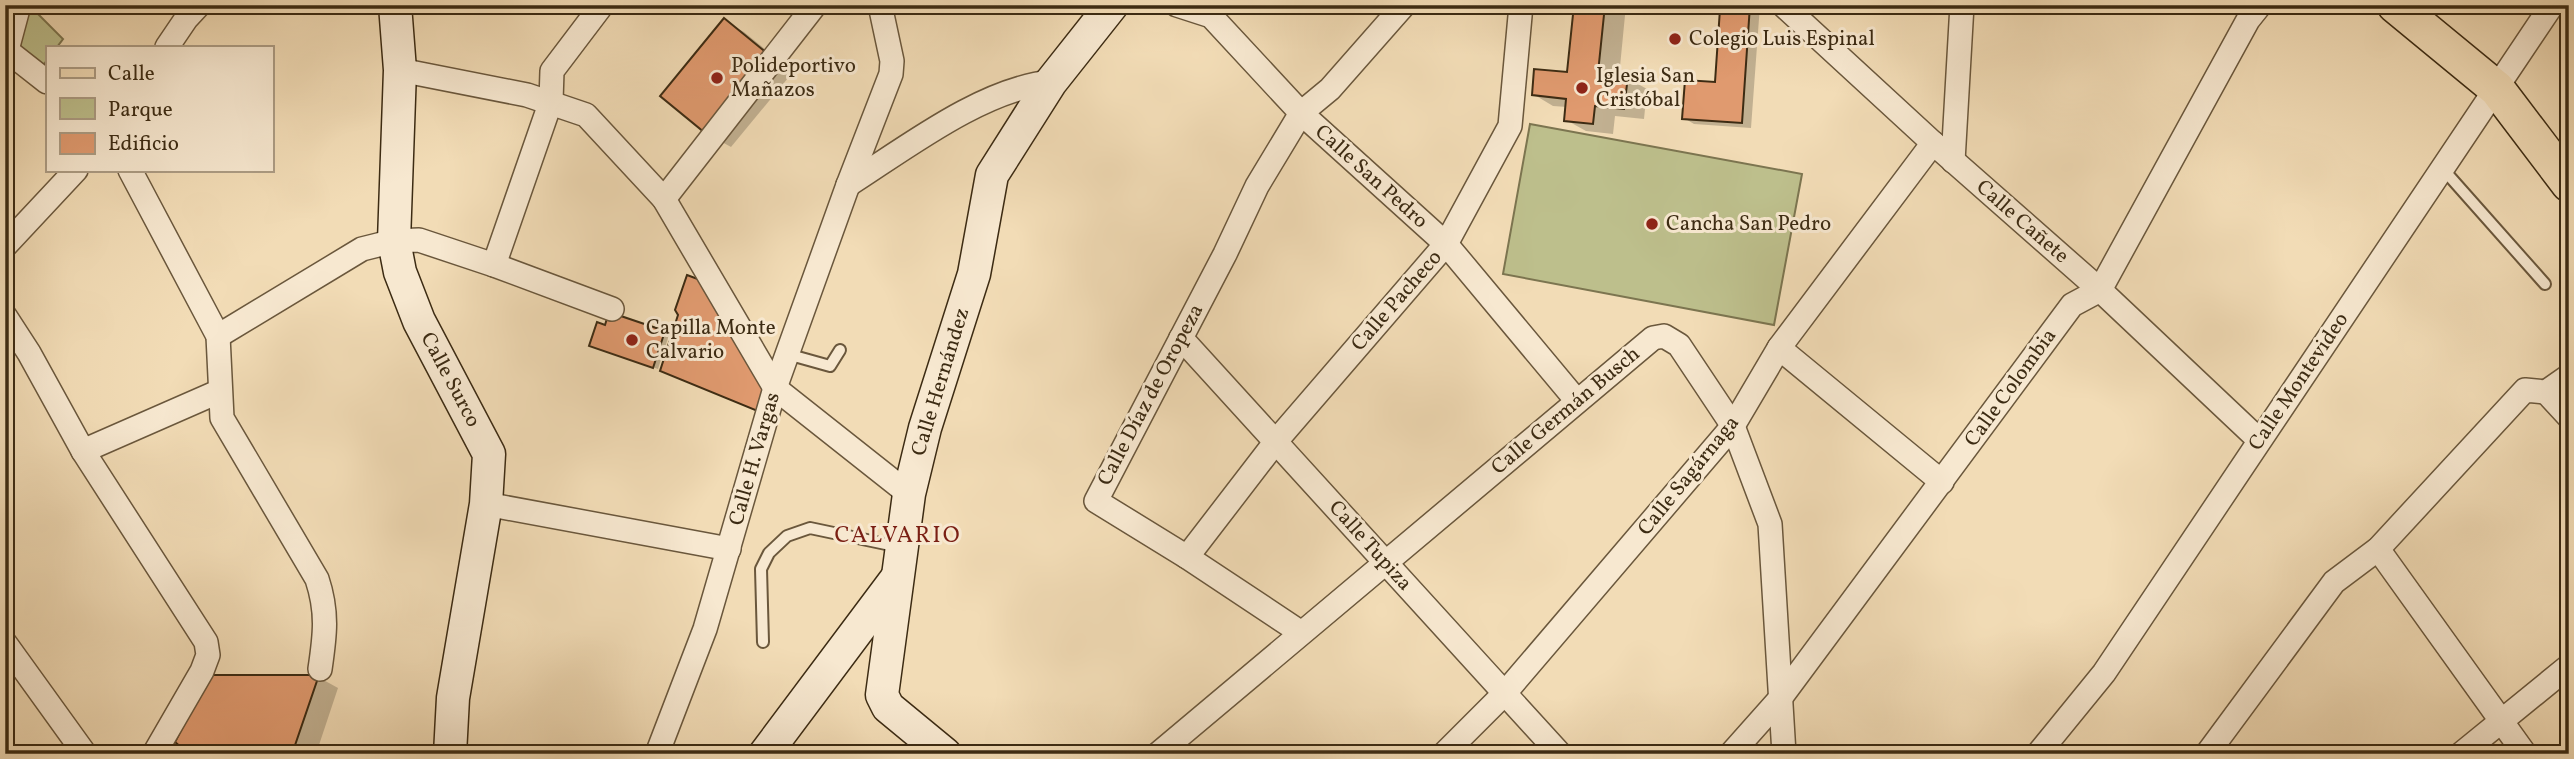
<svg xmlns="http://www.w3.org/2000/svg" width="2574" height="759" viewBox="0 0 2574 759" font-family="Vollkorn,serif">
	<style>
		.green { fill: #bdbf8c; stroke: #7c7550; stroke-width: 2 }
		.shadow { fill: #0003 }
		.building { fill: #e09a6f; stroke: #3c2b13; stroke-width: 2 }
		.lines { fill: none; stroke-linecap: round; stroke-linejoin: round }
		.lane-casing { stroke: #6a573c; stroke-width: 14 }
		.street-casing { stroke: #6a573c; stroke-width: 26 }
		.secondary-casing { stroke: #3c2b13; stroke-width: 35 }
		.primary-casing { stroke: #3c2b13; stroke-width: 38 }
		.lane { stroke: #f7e8d0; stroke-width: 10 }
		.street { stroke: #f7e8d0; stroke-width: 23 }
		.secondary { stroke: #f7e8d0; stroke-width: 32 }
		.primary { stroke: #f2dcb6; stroke-width: 35 }
		.poi-dot { fill: #8f2418; stroke: #f7e8d0; stroke-width: 2.5 }
		.labels { text-anchor: middle; dominant-baseline: central; stroke-width: 6; stroke-linejoin: round; paint-order: stroke }
		.poi-label { font-size: 21px; fill: #3c2b13; stroke: #f7e8d0; text-anchor: start }
		.street-label { font-size: 21px; fill: #3c2b13; stroke: #f7e8d0 }
		.neighbourhood-label { font-size: 23px; letter-spacing: 2px; fill: #7a1f14; stroke: #f7e8d0 }
	</style>
	<rect width="100%" height="100%" fill="#f2dcb6"/>
	<filter id="stains"><feTurbulence type="fractalNoise" baseFrequency=".00286" numOctaves="4"/><feColorMatrix values="0 0 0 0 .2 0 0 0 0 .09 0 0 0 0 .02 0 0 0 .5 -.17"/></filter>
	<radialGradient id="worn" r=".72"><stop offset=".6" stop-color="#630" stop-opacity="0"/><stop offset="1" stop-color="#630" stop-opacity=".3"/></radialGradient>
	<g class="green">
		<polygon points="29,5 63,39 57,47 47,47 47,60 41,68 18,49"/>
		<polygon points="1530,124 1802,174 1774,325 1503,274"/>
	</g>
	<g class="shadow">
		<polygon points="1576,5 1626,5 1619,77 1627,78 1647,89 1644,119 1615,116 1613,134 1586,131 1566,120 1567,107 1553,106 1533,94 1569,74"/>
		<polygon points="1719,5 1760,5 1751,128 1694,124 1684,118 1716,84 1722,8"/>
		<polygon points="724,21 744,32 793,72 731,147 711,136"/>
		<polygon points="610,314 669,335 658,369 596,347"/>
		<polygon points="318,677 338,688 316,754 191,754"/>
	</g>
	<g class="building">
		<polygon points="1574,5 1605,5 1598,73 1628,76 1624,109 1595,106 1593,124 1564,121 1566,99 1532,95 1534,69 1567,72"/>
		<polygon points="1716,5 1750,5 1742,123 1682,119 1685,80 1715,82 1720,9"/>
		<polygon points="724,18 774,59 710,137 660,96"/>
		<polygon points="687,275 711,284 769,387 760,412 660,371 678,315 675,310"/>
		<polygon points="609,312 665,331 653,368 589,346 597,322 605,325"/>
		<polygon points="209,675 319,675 292,754 189,754 175,742"/>
	</g>
	<g class="lines">
		<g class="lane-casing">
			<g id="lane">
				<polyline points="2443,169 2545,284"/>
				<polyline points="787,354 830,366 840,350"/>
				<polyline points="763,642 761,569 769,553 787,536 810,528 900,547"/>
			</g>
		</g>
		<g class="street-casing">
			<g id="street">
				<polyline points="1177,5 1211,16 1301,113 1446,244 1577,401"/>
				<polyline points="1783,5 1933,143 2100,290 2259,440"/>
				<polyline points="167,47 186,19 199,5"/>
				<polyline points="5,49 47,82"/>
				<polyline points="7,50 19,5"/>
				<polyline points="400,70 527,95 586,115 664,199 775,388 909,494"/>
				<polyline points="1953,161 1962,5"/>
				<path d="M130,170L218,336L222,418L317,579C328,612 325,635 320,669"/>
				<path d="M848,185C906,148 982,89 1051,82"/>
				<polyline points="664,199 815,5"/>
				<polyline points="5,246 76,170"/>
				<polyline points="494,265 551,101 552,71 602,5"/>
				<polyline points="5,316 29,353 83,451 206,642 208,655 202,671 154,754"/>
				<polyline points="218,336 362,249 394,241 419,240 494,265 612,309"/>
				<polyline points="1181,338 1560,754"/>
				<polyline points="1779,348 1942,482"/>
				<polyline points="2546,392 2569,417"/>
				<polyline points="83,451 220,391"/>
				<polyline points="486,504 729,549"/>
				<polyline points="2378,549 2525,754"/>
				<polyline points="1187,557 1277,440 1446,244 1510,126 1521,5"/>
				<polyline points="1300,632 1187,557 1096,501 1225,254 1257,186 1301,113 1330,89 1404,5"/>
				<polyline points="5,643 85,754"/>
				<polyline points="657,754 705,629 775,388 848,185 891,74 892,61 880,5"/>
				<polyline points="1158,754 1653,338 1664,336 1679,345 1733,426 1770,524 1784,754"/>
				<polyline points="1444,754 1504,694 1733,426 1779,348 1933,143"/>
				<polyline points="1731,754 1779,700 2072,305 2100,290 2248,20 2260,5"/>
				<polyline points="2038,754 2104,673 2552,5"/>
				<polyline points="2207,754 2334,582 2378,549 2525,390 2546,392 2569,376"/>
				<polyline points="2461,754 2569,666"/>
			</g>
		</g>
		<g class="secondary-casing">
			<g id="secondary">
				<polyline points="395,5 400,70 394,241 400,272 419,321 489,454 486,504 453,698 450,754"/>
				<polyline points="765,754 896,579"/>
				<polyline points="945,754 888,707 882,695 909,494 925,428 974,274 992,175 1051,82 1112,5"/>
			</g>
		</g>
		<g class="primary-casing">
			<polyline id="primary" points="2395,5 2497,89 2569,184"/>
		</g>
		<use href="#lane" class="lane"/>
		<use href="#street" class="street"/>
		<use href="#secondary" class="secondary"/>
		<use href="#primary" class="primary"/>
	</g>
	<g class="poi-dot">
		<circle cx="1675" cy="39" r="7"/>
		<circle cx="717" cy="78" r="7"/>
		<circle cx="1582" cy="88" r="7"/>
		<circle cx="1652" cy="224" r="7"/>
		<circle cx="632" cy="340" r="7"/>
	</g>
	<g class="labels">
		<g class="poi-label">
			<text x="1689" y="39">Colegio Luis Espinal</text>
			<text x="731" y="66">Polideportivo<tspan x="731" dy="24">Mañazos</tspan></text>
			<text x="1596" y="76">Iglesia San<tspan x="1596" dy="24">Cristóbal</tspan></text>
			<text x="1666" y="224">Cancha San Pedro</text>
			<text x="646" y="328">Capilla Monte<tspan x="646" dy="24">Calvario</tspan></text>
		</g>
		<g class="street-label">
			<text transform="translate(1371 177) rotate(42)">Calle San Pedro</text>
			<text transform="translate(2022 222) rotate(41)">Calle Cañete</text>
			<text transform="translate(1397 301) rotate(-49)">Calle Pacheco</text>
			<text transform="translate(450 380) rotate(62)">Calle Surco</text>
			<text transform="translate(941 382) rotate(-73)">Calle Hernández</text>
			<text transform="translate(2299 382) rotate(-56)">Calle Montevideo</text>
			<text transform="translate(2011 388) rotate(-54)">Calle Colombia</text>
			<text transform="translate(1151 395) rotate(-62)">Calle Díaz de Oropeza</text>
			<text transform="translate(1566 411) rotate(-40)">Calle Germán Busch</text>
			<text transform="translate(755 459) rotate(-74)">Calle H. Vargas</text>
			<text transform="translate(1689 476) rotate(-51)">Calle Sagárnaga</text>
			<text transform="translate(1370 546) rotate(48)">Calle Tupiza</text>
		</g>
		<g class="neighbourhood-label">
			<text x="898" y="536">CALVARIO</text>
		</g>
	</g>
	<rect width="2574" height="759" fill="none" stroke="#f2dcb6" stroke-width="28"/>
	<rect x="7" y="7" width="2560" height="745" fill="none" stroke="#3c2b13" stroke-width="3.5"/>
	<rect x="14" y="14" width="2546" height="731" fill="none" stroke="#3c2b13" stroke-width="2"/>
	<rect x="46" y="46" width="228" height="126" fill="#f7e8d0" stroke="#ac9c84" stroke-width="2"/>
	<rect x="60" y="68" width="35" height="10" fill="#f2dcb6" stroke="#ac9c84" stroke-width="2"/>
	<text x="108" y="80" font-size="21" fill="#3c2b13">Calle</text>
	<rect x="60" y="98" width="35" height="21" fill="#bdbf8c" stroke="#ac9c84" stroke-width="2"/>
	<text x="108" y="116" font-size="21" fill="#3c2b13">Parque</text>
	<rect x="60" y="133" width="35" height="21" fill="#e09a6f" stroke="#ac9c84" stroke-width="2"/>
	<text x="108" y="150" font-size="21" fill="#3c2b13">Edificio</text>
	<rect width="100%" height="100%" filter="url(#stains)"/>
	<rect width="100%" height="100%" fill="url(#worn)"/>
</svg>
